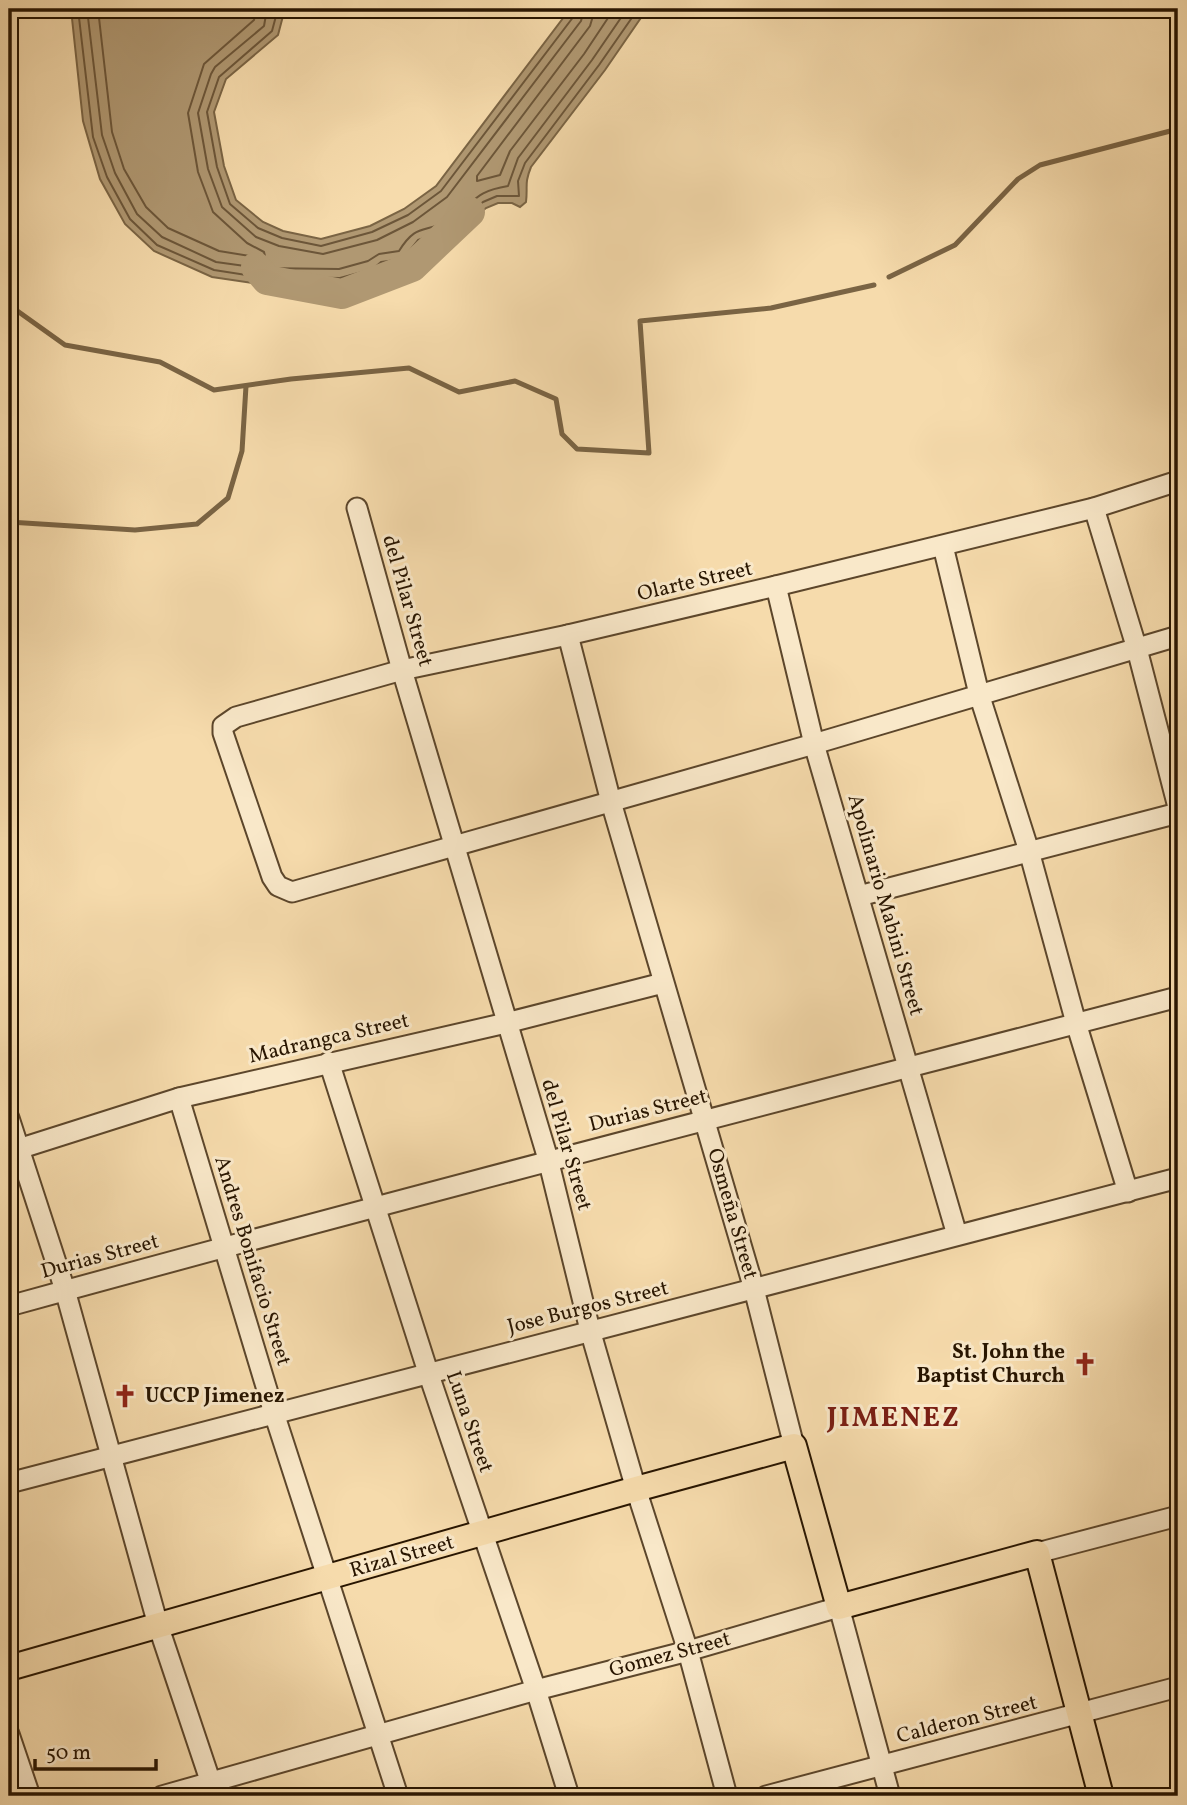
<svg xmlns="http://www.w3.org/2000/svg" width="1187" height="1805" viewBox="0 0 1187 1805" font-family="Vollkorn,serif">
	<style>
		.water { fill: #b09872; stroke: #7a6444; stroke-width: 2 }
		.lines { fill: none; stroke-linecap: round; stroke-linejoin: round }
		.shore { stroke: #6c5639; stroke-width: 2 }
		.stream { stroke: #7a6444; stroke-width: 5 }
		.river { stroke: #b09872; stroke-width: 30 }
		.minor-casing { stroke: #5c462b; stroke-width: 23 }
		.major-casing { stroke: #281500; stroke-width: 28 }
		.minor { stroke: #f9e8c9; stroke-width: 19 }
		.major { stroke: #f6dbac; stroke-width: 24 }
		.labels { text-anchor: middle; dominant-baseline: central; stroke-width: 6; stroke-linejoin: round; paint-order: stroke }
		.street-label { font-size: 21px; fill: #281500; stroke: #f9e8c9 }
		.poi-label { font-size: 21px; font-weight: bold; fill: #281500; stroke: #f9e8c9; text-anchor: end }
		.district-label { font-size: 28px; font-weight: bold; letter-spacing: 2px; fill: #7a1f14; stroke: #f9e8c9 }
	</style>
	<rect width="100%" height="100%" fill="#f6dbac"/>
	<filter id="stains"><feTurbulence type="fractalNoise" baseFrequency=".00286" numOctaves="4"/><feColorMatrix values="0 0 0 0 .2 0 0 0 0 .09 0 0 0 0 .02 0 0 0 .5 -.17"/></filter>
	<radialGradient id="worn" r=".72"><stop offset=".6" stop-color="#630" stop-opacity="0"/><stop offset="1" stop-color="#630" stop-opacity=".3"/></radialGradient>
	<path class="water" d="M71,9H282L283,16L278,35L226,79L214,112L224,166L236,200L263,222L283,231L321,239L370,226L404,209L436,186L570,9H647L605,70L531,167C524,184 528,186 526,202L520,207L512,203H498L486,208L451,237L422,245L410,263L405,266L383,269L377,275L341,285L259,284L212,277L154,251L125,224L100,179L83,121Z"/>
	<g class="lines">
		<g class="shore">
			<polyline points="78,9 93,137 107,177 130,219 157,245 214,270 260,277 340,278 373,269 381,262 403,259 418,240 448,230 483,202 497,196 519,196 518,181 525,163 599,65 638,9"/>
			<path d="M87,9L102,135L115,173L137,214L162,237L216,262L260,268L339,269L368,261L379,254L399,251C417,222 425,234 448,220C476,204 471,192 508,186L518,158L592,60L627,9"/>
			<polyline points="98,9 112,132 124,169 146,207 168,228 219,251 262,258 265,256 264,252 247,243 213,212 198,172 188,113 204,64 254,20 256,9"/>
			<polyline points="267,9 264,26 215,67 211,74 198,113 208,169 222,207 256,237 279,246 323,254 377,240 413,222 447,197 581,21 584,9"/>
			<polyline points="275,9 276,16 272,31 219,77 207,112 217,167 230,204 258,228 282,238 321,246 372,232 408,215 441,191 574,16 576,9"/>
			<polyline points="595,9 590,26 477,176 477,181 500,175 510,151 584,54 614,9"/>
		</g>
		<g class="stream">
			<polyline points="889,277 955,245 1018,179 1040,165 1178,129"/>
			<polyline points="9,305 65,345 160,362 214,390 291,379 409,368 459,392 515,381 556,399 562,434 577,449 649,453 640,321 771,308 874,285"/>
			<polyline points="9,522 135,530 197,524 228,498 242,451 246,386"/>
		</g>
		<polyline class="river" points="256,267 267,280 342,294 412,267 470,212"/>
		<g class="minor-casing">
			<g id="minor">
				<polyline points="1178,481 1094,508 776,586 568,635 402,670 236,717 223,726 223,733 272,877 278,886 292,892 814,744 1178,636"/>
				<polyline points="357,508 402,670 548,1159 590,1330 636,1489 688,1651 727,1796"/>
				<polyline points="1094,508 1137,649 1178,807"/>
				<polyline points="943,546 979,694 1029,851 1076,1023 1128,1192"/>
				<polyline points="776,586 814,744 957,1235"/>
				<polyline points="568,635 611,802 754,1289 794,1446"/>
				<polyline points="859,896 1178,813"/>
				<polyline points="329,1062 428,1372 536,1690 569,1796"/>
				<polyline points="179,1098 274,1413 398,1796"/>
				<polyline points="9,1118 65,1290 158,1625 215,1795"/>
				<polyline points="9,1152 179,1098 506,1023 663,983"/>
				<path d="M9,1306C398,1199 788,1099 1178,997"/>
				<polyline points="9,1483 1178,1178"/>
				<polyline points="1037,1553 1178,1516"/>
				<polyline points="9,1734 30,1796"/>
				<polyline points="162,1796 536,1690 688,1651 839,1607 890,1796"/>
				<polyline points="766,1796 1178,1687"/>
			</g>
		</g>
		<g class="major-casing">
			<polyline id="major" points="9,1668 636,1489 794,1446 839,1607 1037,1553 1101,1796"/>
		</g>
		<use href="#minor" class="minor"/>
		<use href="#major" class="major"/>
	</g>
	<defs>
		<g id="church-bare" transform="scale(1.89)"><path d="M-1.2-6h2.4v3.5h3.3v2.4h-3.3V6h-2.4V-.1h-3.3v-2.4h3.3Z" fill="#8f2418" stroke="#f9e8c9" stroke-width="2.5" paint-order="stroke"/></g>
	</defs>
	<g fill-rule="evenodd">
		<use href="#church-bare" x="1085" y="1364"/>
		<use href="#church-bare" x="125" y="1396"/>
	</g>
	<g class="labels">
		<g class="street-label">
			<text transform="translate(695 582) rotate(-13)">Olarte Street</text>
			<text transform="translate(407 601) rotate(74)">del Pilar Street</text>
			<text transform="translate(885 905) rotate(74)">Apolinario Mabini Street</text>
			<text transform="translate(329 1039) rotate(-13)">Madrangca Street</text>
			<text transform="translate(648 1111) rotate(-14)">Durias Street</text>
			<text transform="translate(566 1145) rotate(74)">del Pilar Street</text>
			<text transform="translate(732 1214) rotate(74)">Osmeña Street</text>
			<text transform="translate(100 1257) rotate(-15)">Durias Street</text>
			<text transform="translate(252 1261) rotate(73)">Andres Bonifacio Street</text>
			<text transform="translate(588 1308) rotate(-14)">Jose Burgos Street</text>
			<text transform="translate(469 1422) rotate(71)">Luna Street</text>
			<text transform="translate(402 1557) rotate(-16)">Rizal Street</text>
			<text transform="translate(670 1655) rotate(-15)">Gomez Street</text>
			<text transform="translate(967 1720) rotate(-14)">Calderon Street</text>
		</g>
		<g class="poi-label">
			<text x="1065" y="1352">St. John the<tspan x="1065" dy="24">Baptist Church</tspan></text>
			<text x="145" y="1396" text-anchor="start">UCCP Jimenez</text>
		</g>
		<g class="district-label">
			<text x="894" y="1418">JIMENEZ</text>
		</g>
	</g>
	<rect width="1187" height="1805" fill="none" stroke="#f6dbac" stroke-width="35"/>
	<rect x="10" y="10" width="1166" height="1784" fill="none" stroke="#281500" stroke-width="3.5"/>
	<rect x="18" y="18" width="1152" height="1770" fill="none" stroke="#281500" stroke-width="2"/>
	<path d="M35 1759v10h121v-10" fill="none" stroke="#281500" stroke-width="3.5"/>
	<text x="46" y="1759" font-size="21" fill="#281500" stroke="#f9e8c9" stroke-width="5" paint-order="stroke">50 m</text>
	<rect width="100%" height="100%" filter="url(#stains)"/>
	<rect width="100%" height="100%" fill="url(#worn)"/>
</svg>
